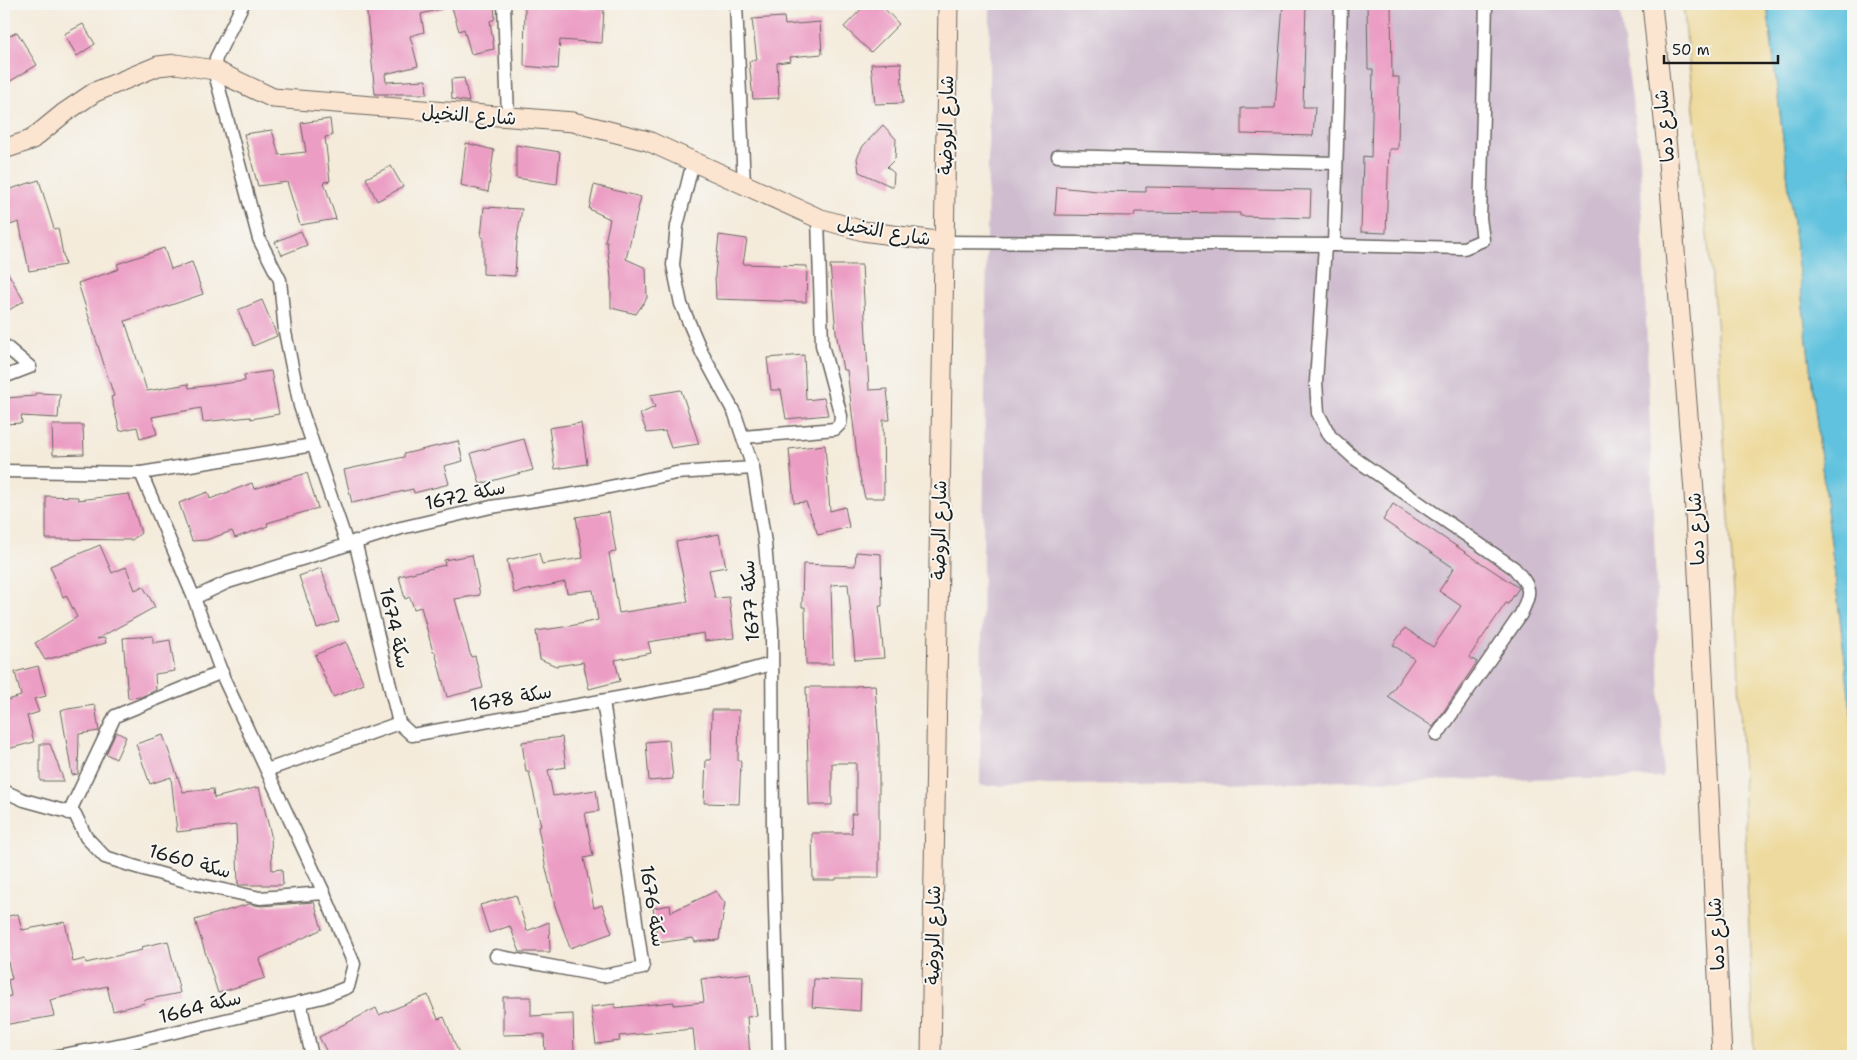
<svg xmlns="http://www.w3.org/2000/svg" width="1857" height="1060" viewBox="0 0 1857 1060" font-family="'Shantell Sans','Playpen Sans Arabic',sans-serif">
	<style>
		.industrial { fill: #cfbdcf }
		.sand { fill: #eeda9e; stroke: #857b5d }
		.water { fill: #60c2de; stroke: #3e6f7d }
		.building { fill: #ec9dc4 }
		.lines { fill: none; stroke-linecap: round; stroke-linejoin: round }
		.street-casing { stroke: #68645f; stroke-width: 15 }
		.secondary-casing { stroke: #68645f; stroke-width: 21 }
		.street { stroke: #fff; stroke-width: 12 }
		.secondary { stroke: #fce5d0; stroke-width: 19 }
		.labels { text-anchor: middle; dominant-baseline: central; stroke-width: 4; stroke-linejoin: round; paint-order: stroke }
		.street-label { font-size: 19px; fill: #1c1c1c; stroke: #f6f6f2 }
	</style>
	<rect width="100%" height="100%" fill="#f6f6f2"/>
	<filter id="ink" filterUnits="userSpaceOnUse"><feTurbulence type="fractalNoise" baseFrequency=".02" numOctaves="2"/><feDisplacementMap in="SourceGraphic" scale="10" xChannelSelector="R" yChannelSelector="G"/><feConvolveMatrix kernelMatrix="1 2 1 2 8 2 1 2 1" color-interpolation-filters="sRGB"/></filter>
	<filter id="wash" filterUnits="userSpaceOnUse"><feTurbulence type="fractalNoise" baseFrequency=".0096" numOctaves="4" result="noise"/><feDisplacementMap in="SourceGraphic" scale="20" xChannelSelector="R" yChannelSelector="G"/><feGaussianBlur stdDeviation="1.12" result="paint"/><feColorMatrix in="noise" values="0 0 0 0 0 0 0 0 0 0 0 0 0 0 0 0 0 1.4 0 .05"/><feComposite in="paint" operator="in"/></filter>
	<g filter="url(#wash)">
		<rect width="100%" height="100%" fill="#f4ebdb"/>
		<polygon class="industrial" points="990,4 1619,4 1640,158 1663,777 980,786"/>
		<polygon class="sand" points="1683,4 1767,4 1853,728 1853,1056 1754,1056 1738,654 1716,321"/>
		<polygon class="water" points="1767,4 1853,4 1853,728"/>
		<g id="blocks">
			<g class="building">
				<polygon points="366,4 444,4 445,8 421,14 424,32 410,36 418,66 385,74 386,82 426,80 427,94 375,94"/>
				<polygon points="451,4 494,4 495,19 490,21 494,49 471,54 464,29 459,31"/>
				<polygon points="525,4 559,4 559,7 604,9 602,43 560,40 558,69 524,66"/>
				<polygon points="866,4 880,4 899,24 871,52 844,27"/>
				<polygon points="1283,4 1306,5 1303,107 1315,107 1313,136 1241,134 1241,108 1275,108"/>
				<polygon points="1367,4 1391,4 1392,77 1399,77 1398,149 1389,149 1386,233 1361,232 1363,156 1371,157 1372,116 1373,69 1368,69"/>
				<polygon points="784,17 785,25 820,22 822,54 790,57 791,61 777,63 779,98 753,99 749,61 757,60 752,19"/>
				<polygon points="83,24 95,44 77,56 64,34"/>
				<polygon points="17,32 37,65 4,85 4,39"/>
				<polygon points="901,63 903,103 875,104 871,64"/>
				<polygon points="464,78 469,102 452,99 451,79"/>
				<polygon points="330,119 332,136 325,137 330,181 324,182 336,219 300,225 287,182 258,186 244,134 272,130 279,155 306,152 301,123"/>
				<polygon points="883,125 896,139 895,159 887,167 894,173 893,187 859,172 857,158 863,146"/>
				<polygon points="466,143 494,150 488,192 461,185"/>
				<polygon points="516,145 560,152 557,184 516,178"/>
				<polygon points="391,166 403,187 377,201 366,178"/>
				<polygon points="39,180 54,229 58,228 65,265 29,271 19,222 4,227 4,191"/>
				<polygon points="594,185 641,197 626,259 646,268 647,298 636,314 611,308 611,278 607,242 605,242 610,219 589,209"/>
				<polygon points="1057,187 1097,191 1146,192 1146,187 1311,190 1310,218 1240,216 1240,213 1135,212 1134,216 1055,215"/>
				<polygon points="484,207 522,209 517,239 515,276 483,274 483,237 481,237"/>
				<polygon points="301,231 307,245 282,255 275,242"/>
				<polygon points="719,235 747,239 743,264 807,266 806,302 716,299 715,275"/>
				<polygon points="164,248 171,269 192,262 203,294 125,321 147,391 188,384 189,388 245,381 244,375 271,371 279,414 251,419 250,417 203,422 201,408 152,417 157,434 140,439 137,427 120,431 111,397 114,396 78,283 119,269 117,264"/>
				<polygon points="830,265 862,265 869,390 887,389 890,420 883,420 884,498 865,498 859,473 847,370 843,370 836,332"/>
				<polygon points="4,266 24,301 4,313"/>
				<polygon points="262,300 277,336 253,346 238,310"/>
				<polygon points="804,355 806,400 824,398 828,415 786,419 781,390 771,390 767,358"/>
				<polygon points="681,390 699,444 671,448 665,431 647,433 640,414 655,407 650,395"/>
				<polygon points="35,393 60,394 58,418 21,416 22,423 4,424 4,398 35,396"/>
				<polygon points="581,423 587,464 555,469 549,428"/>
				<polygon points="52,425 83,425 84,454 53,455"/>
				<polygon points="524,439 533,470 480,484 471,453"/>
				<polygon points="458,441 463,461 444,466 449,484 414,493 413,489 352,503 344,470 404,457 404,454"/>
				<polygon points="825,445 830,511 845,507 849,527 818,535 806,502 794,503 789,449"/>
				<polygon points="307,473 318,508 267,523 268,526 235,538 232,531 206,540 192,541 179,503 208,492 210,499 252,483 254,489"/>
				<polygon points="129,494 141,533 132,540 46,539 46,496 78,497 78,500"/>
				<polygon points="1393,504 1519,588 1508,604 1506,603 1469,657 1477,662 1433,727 1388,697 1414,659 1393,645 1405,628 1433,647 1461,606 1439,591 1454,568 1383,520"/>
				<polygon points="609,512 616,552 609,553 619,613 688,602 676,542 719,534 726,567 709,570 715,598 729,597 734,638 705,641 704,633 648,642 651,653 615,660 620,681 589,689 583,662 556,666 540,659 536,631 570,626 598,620 593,590 567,593 565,582 514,593 507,560 539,553 542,564 583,558 576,517"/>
				<polygon points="100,545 112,573 126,567 135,590 143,586 155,607 97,639 105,638 106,643 45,660 35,643 77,617 66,595 63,597 50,566"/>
				<polygon points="856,552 881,554 882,606 879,606 884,658 855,660 848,584 831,585 833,664 806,664 805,607 802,607 803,564 855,566"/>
				<polygon points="472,555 480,595 455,599 471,657 475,656 483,688 447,697 435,652 433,652 421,607 414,609 410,597 405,599 399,576 445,565 444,560"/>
				<polygon points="321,568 339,621 317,628 299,576"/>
				<polygon points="153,636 153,643 170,640 175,671 155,674 156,690 141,697 128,698 123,638"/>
				<polygon points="346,642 364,684 333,697 315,655"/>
				<polygon points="38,666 46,696 34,699 39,712 27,716 34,742 4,750 4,701 21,696 15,672"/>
				<polygon points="875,685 879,745 879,878 836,878 836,880 813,880 812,833 852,833 851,814 856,814 856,763 832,763 832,805 809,805 806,687 855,687 855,686"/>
				<polygon points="95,705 99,731 79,734 78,774 72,775 61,710"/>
				<polygon points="712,710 739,710 738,761 741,761 739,804 704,803 706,760 711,760"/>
				<polygon points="116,732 126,737 116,759 106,754"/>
				<polygon points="163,735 183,792 213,789 214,798 259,787 271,835 272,870 282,869 283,885 238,885 236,825 177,832 171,777 150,784 136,744"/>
				<polygon points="562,737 566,767 548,770 553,796 596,790 599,811 585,813 593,856 584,858 594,908 602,905 612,933 570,948 555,906 545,864 538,827 541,826 529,772 526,772 522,742"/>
				<polygon points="669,740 673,779 649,781 646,742"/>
				<polygon points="40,744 50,744 64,781 40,781"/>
				<polygon points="716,891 725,903 719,940 695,942 693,938 658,943 653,908 670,905 671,912"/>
				<polygon points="516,895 527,931 549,922 550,952 520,952 510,926 489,933 480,905"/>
				<polygon points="314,902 322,929 259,959 265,978 218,993 195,920 249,904 261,906"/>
				<polygon points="18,914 22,930 65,922 73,962 85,959 86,963 142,950 141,947 168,941 180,993 144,1000 145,1003 113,1011 107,986 50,1000 54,1016 4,1025 4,997 11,996 8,980 12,979 4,945 4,917"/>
				<polygon points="751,973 757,1016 747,1017 750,1056 696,1056 693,1029 619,1036 620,1041 596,1044 591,1007 615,1004 615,1008 674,1002 674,1005 704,1002 701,979"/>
				<polygon points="814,979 861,981 860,1011 812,1007"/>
				<polygon points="428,995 438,1019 444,1017 460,1056 329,1056 319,1037 376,1008 379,1015"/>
				<polygon points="503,997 531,997 531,1016 573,1014 574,1053 545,1054 544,1034 503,1035"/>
			</g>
		</g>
	</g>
	<g filter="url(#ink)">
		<use href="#blocks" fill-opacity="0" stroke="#68645f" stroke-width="1"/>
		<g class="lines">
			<g class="street-casing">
				<g id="street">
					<polyline points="243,4 216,58 214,70 259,239 280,280 285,332 300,406 347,544"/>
					<polyline points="504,4 508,118"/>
					<polyline points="736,4 744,185"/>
					<polyline points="1058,156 1336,163"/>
					<polyline points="693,162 677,226 673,265 681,304 702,353 735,414 753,468 765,543 772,629 773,835 779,1056"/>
					<polyline points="943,242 1334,245 1341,4"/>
					<path d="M1325,245L1316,382L1318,413L1330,436L1354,458L1514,568C1531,588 1532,590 1521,614L1437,735"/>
					<polyline points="1334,245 1464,248 1483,240 1480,218 1486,4"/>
					<polyline points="4,345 30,367 4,377"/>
					<polyline points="743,437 835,429 840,424 841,416 822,345 818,218"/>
					<polyline points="4,471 141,473 313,445"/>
					<polyline points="355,541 399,723"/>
					<polyline points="194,598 228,582 401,528 491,507 581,493 676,473 753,468"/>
					<polyline points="267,770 399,723 412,735 706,682 771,664"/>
					<polyline points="4,791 24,800 75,814 86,837 105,857 133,866 196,884 260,898 324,893"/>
					<polyline points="69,813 115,716 222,672"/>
					<polyline points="496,956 603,976 643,968 603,701"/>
					<polyline points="300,1002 312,1056"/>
					<polyline points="58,1056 124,1044 323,997 348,987 354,964 324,893 224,679 194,598 141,473"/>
				</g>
			</g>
			<g class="secondary-casing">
				<g id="secondary">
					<polyline points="1652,4 1667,149 1694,492 1722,1056"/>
					<polyline points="4,149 31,140 64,113 95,92 158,66 176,64 214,70 273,98 573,122 648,141 818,218 863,231 943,242"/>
					<polyline points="931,1056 948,4"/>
				</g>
			</g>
			<use href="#street" class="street"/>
			<use href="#secondary" class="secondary"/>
		</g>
	</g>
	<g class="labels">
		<g class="street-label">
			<text transform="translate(469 115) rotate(4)">شارع النخيل</text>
			<text transform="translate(946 125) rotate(-89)">شارع الروضة</text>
			<text transform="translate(1664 126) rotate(-96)">شارع دما</text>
			<text transform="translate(884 231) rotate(10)">شارع النخيل</text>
			<text transform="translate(465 495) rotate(-12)">سكة 1672</text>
			<text transform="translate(1696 529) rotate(-93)">شارع دما</text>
			<text transform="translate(939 530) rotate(-89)">شارع الروضة</text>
			<text transform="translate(750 601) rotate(-94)">سكة 1677</text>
			<text transform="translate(395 628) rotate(77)">سكة 1674</text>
			<text transform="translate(511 698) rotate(-10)">سكة 1678</text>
			<text transform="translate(190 861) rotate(15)">سكة 1660</text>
			<text transform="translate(653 906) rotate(81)">سكة 1676</text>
			<text transform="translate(1716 934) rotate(-93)">شارع دما</text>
			<text transform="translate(933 935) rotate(-89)">شارع الروضة</text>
			<text transform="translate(200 1007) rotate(-14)">سكة 1664</text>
		</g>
	</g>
	<rect width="1857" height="1060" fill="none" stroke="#f6f6f2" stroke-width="20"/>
	<path d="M1664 55v8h114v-8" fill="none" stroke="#1c1c1c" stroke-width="2.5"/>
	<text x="1672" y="55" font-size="15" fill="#1c1c1c" stroke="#f6f6f2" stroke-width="4" paint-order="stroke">50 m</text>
</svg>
